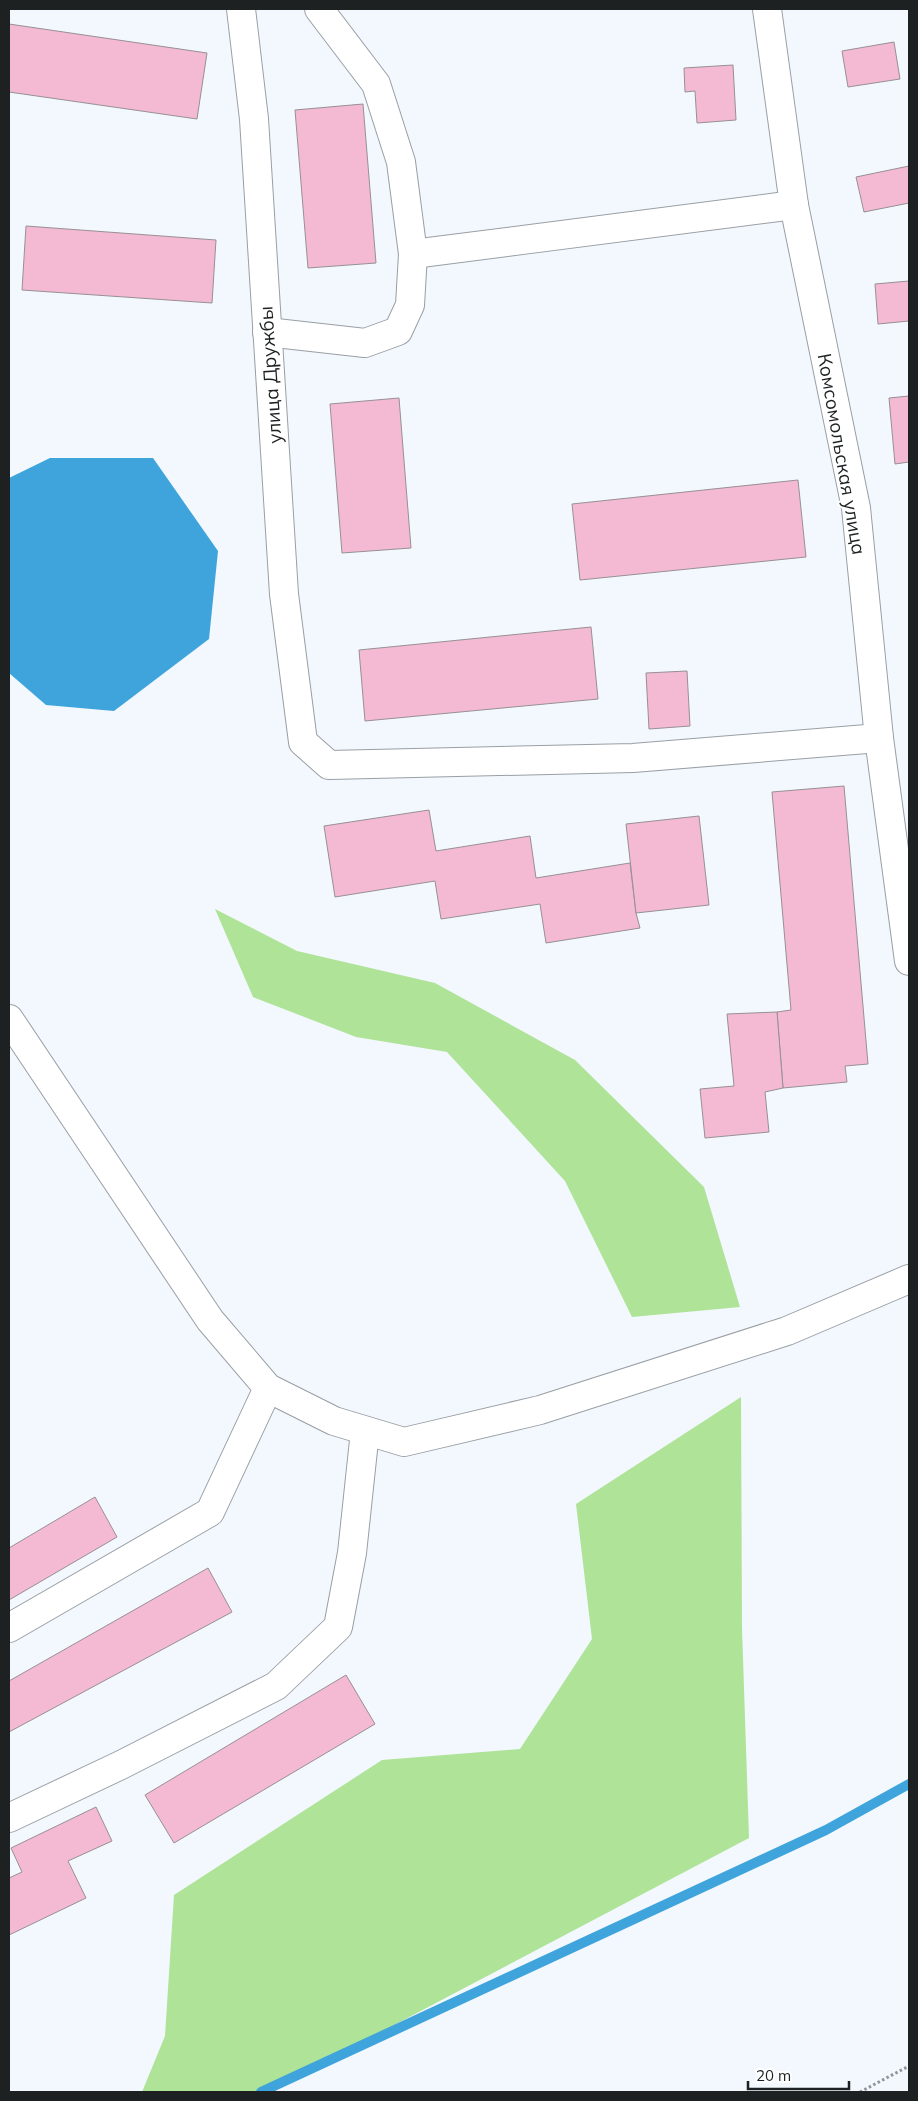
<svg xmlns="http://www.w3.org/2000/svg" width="918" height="2101" viewBox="0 0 918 2101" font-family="Mulish,sans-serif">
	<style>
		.green { fill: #aee398 }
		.water { fill: #3fa4dc }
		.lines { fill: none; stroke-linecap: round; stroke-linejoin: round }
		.stream { stroke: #3fa4dc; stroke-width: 10 }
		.building { fill: #f4bad3; stroke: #979093 }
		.minor-casing { stroke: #999fa4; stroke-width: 30 }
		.path { stroke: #909498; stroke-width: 3; stroke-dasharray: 2.5 2.5; stroke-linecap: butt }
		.minor { stroke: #fff; stroke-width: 28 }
		.labels { text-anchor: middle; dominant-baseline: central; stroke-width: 4; stroke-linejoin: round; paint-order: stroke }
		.street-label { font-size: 19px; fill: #1e2122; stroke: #fff }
	</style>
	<rect width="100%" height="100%" fill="#f2f8fd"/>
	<g class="green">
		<polygon points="215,909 297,951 435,983 575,1060 704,1187 740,1307 632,1317 565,1181 447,1052 356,1037 253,997"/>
		<polygon points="741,1397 742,1628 749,1838 267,2092 142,2092 165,2036 174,1895 382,1760 520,1749 592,1639 576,1504"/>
	</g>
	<polygon class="water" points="50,458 153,458 218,551 209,639 114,711 46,705 9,673 9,478"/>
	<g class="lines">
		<polyline class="stream" points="261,2092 826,1830 909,1784"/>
	</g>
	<g class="building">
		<polygon points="9,24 207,53 197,119 9,92"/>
		<polygon points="894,42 900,79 848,87 842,51"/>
		<polygon points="733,65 736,120 697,123 695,91 685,92 684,68"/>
		<polygon points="363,104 376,263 308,268 295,110"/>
		<polygon points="909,166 909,203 864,212 856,177"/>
		<polygon points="26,226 216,240 212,303 22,290"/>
		<polygon points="909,281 909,321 878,324 875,284"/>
		<polygon points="909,396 909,462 895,464 889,398"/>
		<polygon points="399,398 411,548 342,553 330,404"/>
		<polygon points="798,480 806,557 580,580 572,504"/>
		<polygon points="591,627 598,699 365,721 359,650"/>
		<polygon points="687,671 690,726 649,729 646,673"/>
		<polygon points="844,786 868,1064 845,1066 847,1082 783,1088 777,1012 791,1010 772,792"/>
		<polygon points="429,810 436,851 530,836 536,878 630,863 636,913 640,928 546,943 540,904 441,919 435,881 335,897 324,826"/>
		<polygon points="699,816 709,905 636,913 626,824"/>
		<polygon points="777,1012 783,1088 765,1092 769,1132 705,1138 700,1089 734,1086 727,1014"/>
		<polygon points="95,1497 117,1537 9,1600 9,1548"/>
		<polygon points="208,1568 232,1612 9,1732 9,1681"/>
		<polygon points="346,1675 375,1724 174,1843 145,1795"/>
		<polygon points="96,1807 112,1841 68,1861 86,1898 9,1935 9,1878 22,1872 11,1848"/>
	</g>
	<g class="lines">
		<g class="minor-casing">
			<g id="minor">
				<polyline points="241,9 254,119 284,594 303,742 329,765 633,758 879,738"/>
				<polyline points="767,9 794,205 856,508 879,738 909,961"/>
				<polyline points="413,254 794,205"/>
				<polyline points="267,332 365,343 398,331 410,305 413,254 401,162 376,84 319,9"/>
				<polyline points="9,1019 210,1320 268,1388 334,1421 404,1442 540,1410 787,1331 909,1279"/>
				<polyline points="9,1628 210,1512 268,1388"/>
				<polyline points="9,1818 121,1765 276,1686 338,1627 352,1553 365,1431"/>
			</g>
		</g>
		<polyline class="path" points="860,2092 909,2066"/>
		<use href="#minor" class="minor"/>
	</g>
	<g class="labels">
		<g class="street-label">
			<text transform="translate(270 375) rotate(-94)">улица Дружбы</text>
			<text transform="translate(842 454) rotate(80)">Комсомольская улица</text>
		</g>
	</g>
	<rect width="918" height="2101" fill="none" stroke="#1e2122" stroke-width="20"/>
	<path d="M748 2081v8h101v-8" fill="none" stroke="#1e2122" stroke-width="2.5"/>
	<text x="756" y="2081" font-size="15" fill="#1e2122" stroke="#ffffff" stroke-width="4" paint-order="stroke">20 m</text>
</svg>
